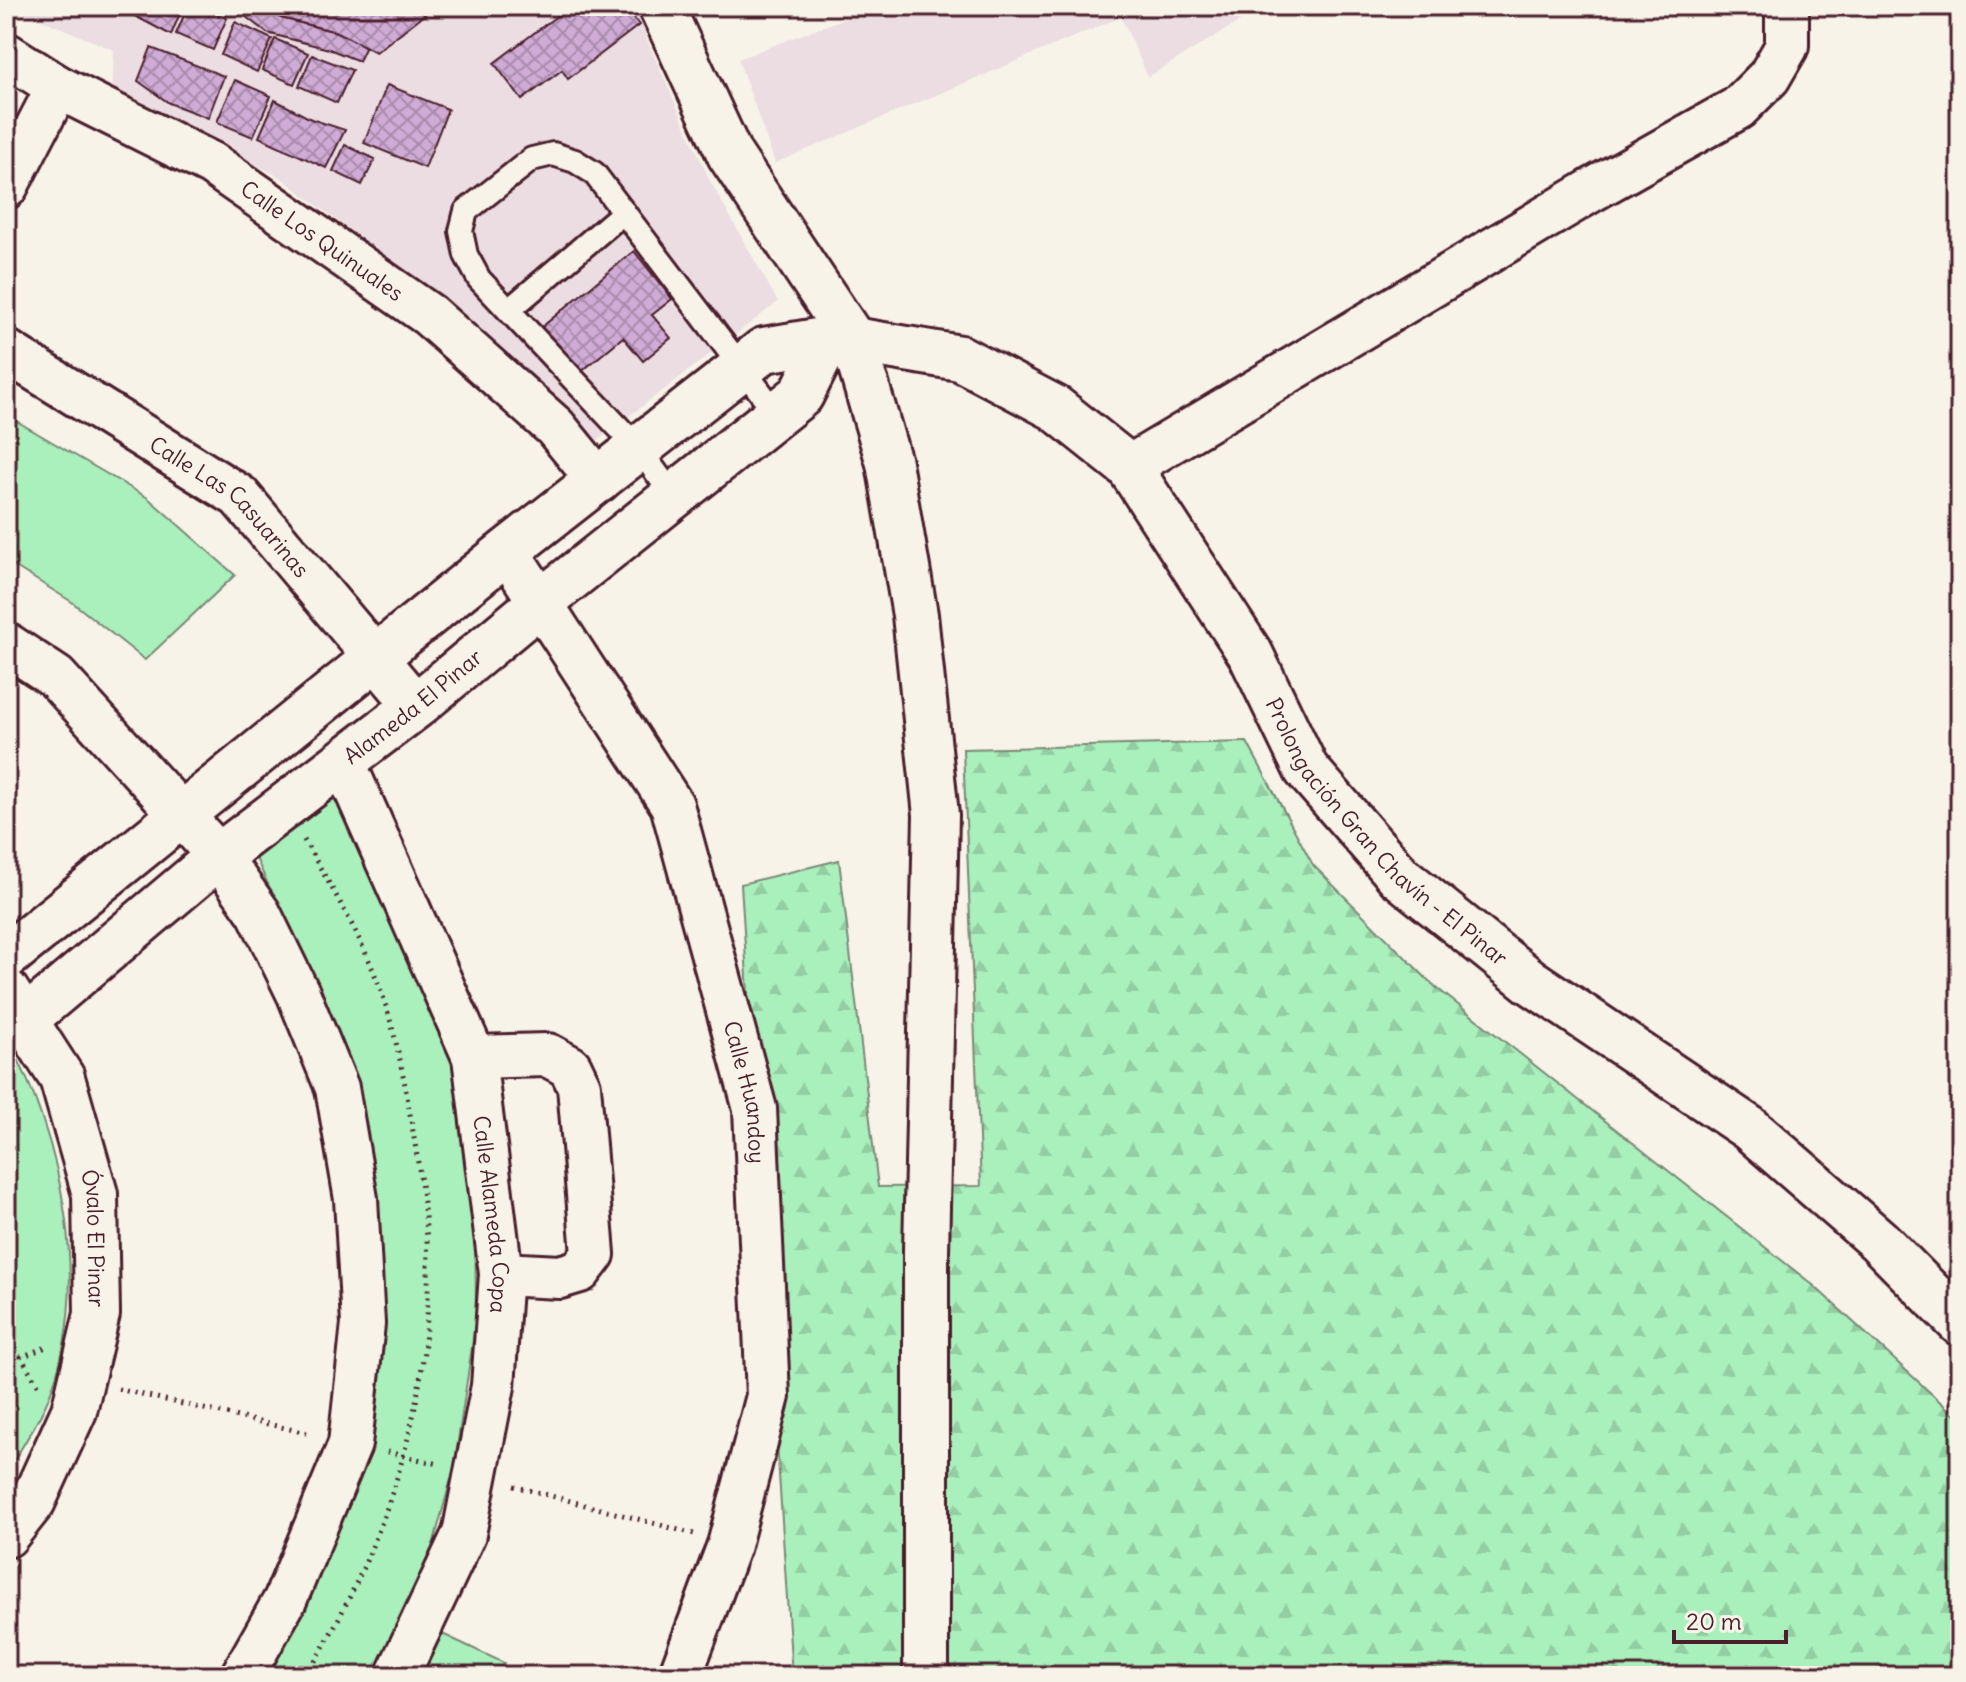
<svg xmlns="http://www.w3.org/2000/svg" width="1966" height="1682" viewBox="0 0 1966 1682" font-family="Delius,sans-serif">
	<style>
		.built { fill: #ebdde2 }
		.green { fill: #a9f0bc; stroke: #7a8874; stroke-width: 2 }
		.forest { fill: url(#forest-firs); stroke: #7a8874; stroke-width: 2 }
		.building { fill: url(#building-cross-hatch); stroke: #4a1f2b; stroke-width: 2 }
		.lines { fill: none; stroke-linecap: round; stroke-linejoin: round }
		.service-casing { stroke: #4a1f2b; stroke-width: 28 }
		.minor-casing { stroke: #4a1f2b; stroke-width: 48 }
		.secondary-casing { stroke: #4a1f2b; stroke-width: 50 }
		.path { stroke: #4a1f2b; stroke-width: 5; stroke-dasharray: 2 6; stroke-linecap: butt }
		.service { stroke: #f7f3e8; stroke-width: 22 }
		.minor { stroke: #f7f3e8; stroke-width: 42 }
		.secondary { stroke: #f7f3e8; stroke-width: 44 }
		.labels { text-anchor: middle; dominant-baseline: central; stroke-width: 7; stroke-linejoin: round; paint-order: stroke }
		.street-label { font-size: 22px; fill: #4a1f2b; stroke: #f7f3e8 }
	</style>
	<defs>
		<pattern id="forest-firs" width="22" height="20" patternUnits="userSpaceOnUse" patternTransform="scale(2)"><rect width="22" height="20" fill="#a9f0bc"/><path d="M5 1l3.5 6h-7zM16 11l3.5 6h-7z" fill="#93cda2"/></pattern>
		<pattern id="building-cross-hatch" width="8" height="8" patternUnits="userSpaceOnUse" patternTransform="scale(2)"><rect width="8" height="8" fill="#cfabd5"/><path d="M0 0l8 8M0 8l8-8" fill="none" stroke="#aa8bad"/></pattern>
	</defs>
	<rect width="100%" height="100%" fill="#f7f3e8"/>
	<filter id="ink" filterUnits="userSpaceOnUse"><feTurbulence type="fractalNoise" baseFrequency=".0125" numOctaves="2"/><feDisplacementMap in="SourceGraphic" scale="16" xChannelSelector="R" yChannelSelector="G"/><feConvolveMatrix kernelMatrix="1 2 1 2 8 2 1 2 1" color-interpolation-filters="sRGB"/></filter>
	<g filter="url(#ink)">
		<g class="built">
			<polygon points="9,6 636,6 647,40 710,181 778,302 589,447 430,291 280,177 112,92 114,50"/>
			<polygon points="877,6 1265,6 1148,77 1121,17 775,163 738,59"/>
		</g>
		<g class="green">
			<polygon points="6,415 148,498 235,575 145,660 72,602 6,561"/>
			<polygon points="331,779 457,1062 475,1199 476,1320 454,1468 433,1545 389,1647 371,1676 242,1676 285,1604 370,1320 314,984 248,841"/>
			<path d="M6,1036C63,1139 94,1292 46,1404C35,1428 19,1451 6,1474Z"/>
			<polygon points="434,1630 504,1663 497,1676 413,1676"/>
		</g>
		<polygon class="forest" points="1247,742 1313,865 1433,985 1813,1285 1960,1420 1960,1676 792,1676 741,884 839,860 878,1187 981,1186 963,749"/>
		<g class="building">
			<polygon points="138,6 183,6 171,35 133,15"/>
			<polygon points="188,6 198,6 227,18 213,50 176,34"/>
			<polygon points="232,6 262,6 281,18 337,32 367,44 359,61 329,49 267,33"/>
			<polygon points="262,6 427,6 430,10 376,52 337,32 281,18"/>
			<polygon points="552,6 625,6 639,25 568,79 562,70 522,100 494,63 558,15"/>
			<polygon points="235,22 272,39 257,72 221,55"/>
			<polygon points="275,39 308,53 294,84 262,70"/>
			<polygon points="151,48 224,76 208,118 169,103 138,81"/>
			<polygon points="312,55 352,70 337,103 299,86"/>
			<polygon points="235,80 271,96 253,137 217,122"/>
			<polygon points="387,85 448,109 425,168 364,143"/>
			<polygon points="275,100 311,119 345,130 326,168 259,137"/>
			<polygon points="345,145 375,159 362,185 333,171"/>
			<polygon points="634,251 672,299 652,315 671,338 643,361 623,337 575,377 537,331"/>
		</g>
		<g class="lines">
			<g class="service-casing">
				<g id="service">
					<polyline points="509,310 624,212"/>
					<polyline points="675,498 639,449 479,279 466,255 461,231 466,211 532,159 553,154 575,161 594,173 777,414"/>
				</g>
			</g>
			<g class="minor-casing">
				<g id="minor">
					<path id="s1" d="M6,54L58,87L212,164L429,315L555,427L599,481"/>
					<polyline points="6,187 58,87"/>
					<path id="s2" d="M6,351L239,496L416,706"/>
					<polyline points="1129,467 1592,190 1738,108 1769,77 1787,46 1787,6"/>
					<path id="s3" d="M507,551L672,805L755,1109L768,1396L729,1545L680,1676"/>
					<polyline points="6,644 56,677 219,856 259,913 298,993 337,1088 356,1199 363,1324 350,1444 285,1600 242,1676"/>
					<path id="s4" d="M344,763L474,1057L501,1274L493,1386L464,1534L397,1676"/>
					<polyline points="474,1057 548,1055 570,1067 579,1086 593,1254 580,1271 560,1277 501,1274"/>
				</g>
			</g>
			<g class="secondary-casing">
				<g id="secondary">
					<polyline points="661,6 730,155 853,340 889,463 915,615 936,815 926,1251 926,1676"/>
					<path id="s5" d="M6,957L507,551L764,350L829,339L853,340L960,358L1055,408L1129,467L1251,655L1306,769L1399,876L1530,981L1749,1128L1879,1241L1960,1323"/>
					<path id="s6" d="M6,991L62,1078L95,1194L97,1314L74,1411L33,1501L6,1535"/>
					<path id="s7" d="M27,1018L219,856L416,706L541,602L801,395L829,339"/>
				</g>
			</g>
			<g class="path">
				<path d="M304,840C327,880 352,920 370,963C392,1013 402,1066 411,1120C419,1167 427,1216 428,1264C432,1408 381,1555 306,1676"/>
				<polyline points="6,1353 21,1357"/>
				<polyline points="38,1385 21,1357 49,1346"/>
				<polyline points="118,1389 311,1434"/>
				<polyline points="387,1452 439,1464"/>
				<polyline points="514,1486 694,1534"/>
			</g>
			<use href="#service" class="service"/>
			<use href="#minor" class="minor"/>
			<use href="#secondary" class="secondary"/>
		</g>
	</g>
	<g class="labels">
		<g class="street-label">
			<text stroke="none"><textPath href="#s1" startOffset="368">Calle Los Quinuales</textPath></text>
			<text stroke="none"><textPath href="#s2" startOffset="274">Calle Las Casuarinas</textPath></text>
			<text stroke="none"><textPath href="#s7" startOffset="496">Alameda El Pinar</textPath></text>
			<text stroke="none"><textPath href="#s5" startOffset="1822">Prolongación Gran Chavín - El Pinar</textPath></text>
			<text stroke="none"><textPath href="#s3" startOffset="600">Calle Huandoy</textPath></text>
			<text stroke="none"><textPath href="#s4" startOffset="480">Calle Alameda Copa</textPath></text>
			<text stroke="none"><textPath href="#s6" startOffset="268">Óvalo El Pinar</textPath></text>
		</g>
	</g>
	<rect width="1966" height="1682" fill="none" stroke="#f7f3e8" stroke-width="32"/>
	<rect x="16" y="16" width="1934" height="1650" fill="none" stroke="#4a1f2b" stroke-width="3" filter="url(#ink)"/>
	<path d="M1674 1630v12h112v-12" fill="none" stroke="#4a1f2b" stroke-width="4"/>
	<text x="1686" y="1630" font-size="24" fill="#4a1f2b" stroke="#f7f3e8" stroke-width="6" paint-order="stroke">20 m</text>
</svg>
